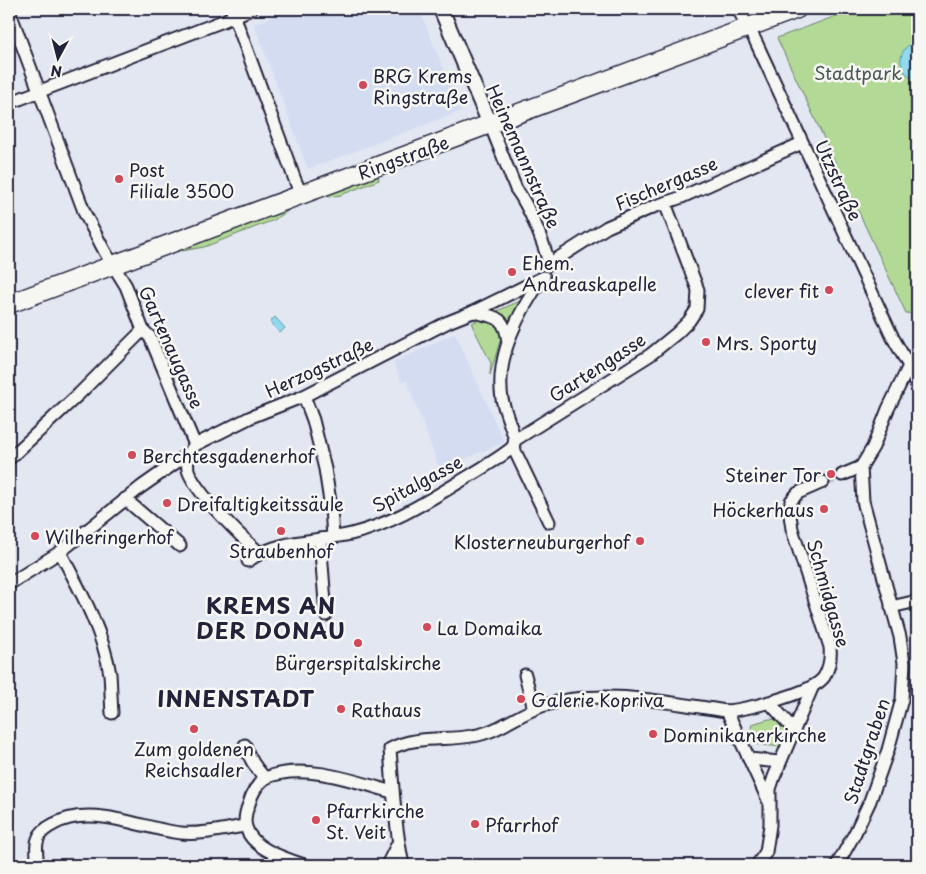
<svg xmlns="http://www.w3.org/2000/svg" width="926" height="874" viewBox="0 0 926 874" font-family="'Playpen Sans',sans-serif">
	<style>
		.built { fill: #d4dcf2 }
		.green { fill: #b2da96; stroke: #6a7e68 }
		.water { fill: #8fdaef; stroke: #6390a7 }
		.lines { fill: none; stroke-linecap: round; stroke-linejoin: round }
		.minor-tunnel { stroke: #bcc0cd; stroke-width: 11; stroke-dasharray: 11 5.5; stroke-linecap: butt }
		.minor-casing { stroke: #22223b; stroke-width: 15 }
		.tertiary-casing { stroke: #22223b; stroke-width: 18 }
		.primary-casing { stroke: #22223b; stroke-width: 21 }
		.minor { stroke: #f6f6f2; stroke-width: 11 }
		.tertiary { stroke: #f6f6f2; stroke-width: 14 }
		.primary { stroke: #f6f6f2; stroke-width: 18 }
		.poi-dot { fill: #d1495b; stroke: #f6f6f2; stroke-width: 2 }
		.labels { text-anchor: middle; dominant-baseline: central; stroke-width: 5; stroke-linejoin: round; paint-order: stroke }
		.park-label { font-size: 18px; fill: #4d5956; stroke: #f6f6f2 }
		.poi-label { font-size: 18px; fill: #22223b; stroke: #f6f6f2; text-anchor: start }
		.street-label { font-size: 18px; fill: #22223b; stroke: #f6f6f2 }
		.district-label { font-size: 22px; font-weight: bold; letter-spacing: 1px; fill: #22223b; stroke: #f6f6f2 }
	</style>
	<rect width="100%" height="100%" fill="#e2e7f2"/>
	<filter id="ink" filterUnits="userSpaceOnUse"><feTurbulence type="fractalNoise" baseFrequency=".02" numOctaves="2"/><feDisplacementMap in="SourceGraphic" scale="10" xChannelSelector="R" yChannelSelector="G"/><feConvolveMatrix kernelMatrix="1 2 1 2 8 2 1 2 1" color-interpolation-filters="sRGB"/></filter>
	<g filter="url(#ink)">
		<g class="built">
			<polygon points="295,9 419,9 461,111 308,169 254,24"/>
			<polygon points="455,333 504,442 440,470 407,381 402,382 393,363"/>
		</g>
		<g class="green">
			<polygon points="855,9 917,9 917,314 906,313 777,38"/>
			<polygon points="378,175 379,180 341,195 329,197 328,194"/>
			<polygon points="287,209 288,211 274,220 204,247 182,251 181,249"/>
			<polygon points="520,301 509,321 501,315 496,313 497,311"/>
			<polygon points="484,319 496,323 502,334 490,375 491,363 472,325 473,322"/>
			<path d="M769,719L779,720C789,732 788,732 781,747L755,744L751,729L752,724Z"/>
		</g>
		<g class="water">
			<path d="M917,42V79C896,75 895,46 917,42Z"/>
			<polygon points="275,317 285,328 280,333 270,322"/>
		</g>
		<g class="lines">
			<polyline class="minor-tunnel" points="823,482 842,475"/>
			<g class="minor-casing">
				<g id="minor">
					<polyline points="738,9 756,42 893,338 909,366 917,385"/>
					<polyline points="9,10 85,214 105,252 126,286 143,330 150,337 195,445"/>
					<polyline points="232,10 295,180 301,194"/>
					<polyline points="9,103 223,21 251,9"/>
					<path d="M490,124L516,189C529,206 544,243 549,264"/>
					<polyline points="549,264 607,227 653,207 682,197 802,143"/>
					<path d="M473,312C496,317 505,316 508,342"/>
					<polyline points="304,396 313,420 325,469 331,508 333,537"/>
					<path d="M515,440C511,426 505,412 502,399C495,356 518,313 542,279"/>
					<polyline points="513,447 515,440 650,355 677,333 689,321 697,309 698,290 665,203"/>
					<polyline points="513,447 549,522"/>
					<path d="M188,454C188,459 187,465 188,470C195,492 241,537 260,553"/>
					<polyline points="9,459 79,394 143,330"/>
					<polyline points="842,475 861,467"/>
					<polyline points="125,499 180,546"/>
					<polyline points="320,539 326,615"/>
					<path d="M60,552C80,590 103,631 110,674C111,687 111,701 112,713"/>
					<path d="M248,561C279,539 315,542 351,534C394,524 434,497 471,475C485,466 500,458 513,447"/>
					<polyline points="9,584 60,552 141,487 188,454 195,445 251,417 304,396 448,322 473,312 544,277"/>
					<polyline points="891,607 917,601"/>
					<polyline points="525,675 534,709"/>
					<polyline points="769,702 794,730"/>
					<polyline points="727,711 769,802"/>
					<path d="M245,745C249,759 256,768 265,778C302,762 355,781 392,792"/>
					<polyline points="749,759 780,762"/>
					<path d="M265,778C256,785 252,793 249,804C246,811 244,820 246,827C252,849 284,858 304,865"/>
					<path d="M38,865C37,858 35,846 38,839C40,832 48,827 54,824C92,803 142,829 181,833C202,835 224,829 245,826"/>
					<polyline points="387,865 398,843"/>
					<path d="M403,865C395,827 393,788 390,749C416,735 445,741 472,736C497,733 518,714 542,706C603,687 667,703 727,711C748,709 813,693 824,677C830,667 831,657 830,647L792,529L790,515L791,501L798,493L823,482"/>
					<polyline points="757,865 766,852 770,825 770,789 774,777 812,688"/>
					<polyline points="837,865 855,833 870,801 888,750 902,699 904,663 900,637 863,501 861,467 873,447 888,409 909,366 917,360"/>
				</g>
			</g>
			<g class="tertiary-casing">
				<polyline id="tertiary" points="441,9 490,124"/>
			</g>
			<g class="primary-casing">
				<polyline id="primary" points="9,304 797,9"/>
			</g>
			<use href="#minor" class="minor"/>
			<use href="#tertiary" class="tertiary"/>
			<use href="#primary" class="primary"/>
		</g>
	</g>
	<g class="poi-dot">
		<circle cx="363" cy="85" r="5"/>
		<circle cx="119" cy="179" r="5"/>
		<circle cx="512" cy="272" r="5"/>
		<circle cx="829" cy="290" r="5"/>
		<circle cx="706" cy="342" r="5"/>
		<circle cx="132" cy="455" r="5"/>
		<circle cx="831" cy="474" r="5"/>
		<circle cx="167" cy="503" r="5"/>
		<circle cx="824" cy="509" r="5"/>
		<circle cx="281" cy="531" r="5"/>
		<circle cx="35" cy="536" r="5"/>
		<circle cx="640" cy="541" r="5"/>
		<circle cx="427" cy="627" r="5"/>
		<circle cx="358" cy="643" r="5"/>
		<circle cx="521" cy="699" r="5"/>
		<circle cx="341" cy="709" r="5"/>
		<circle cx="194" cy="729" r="5"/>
		<circle cx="653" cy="734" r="5"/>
		<circle cx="316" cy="820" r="5"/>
		<circle cx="475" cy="824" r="5"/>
	</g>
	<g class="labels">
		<g class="park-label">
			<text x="858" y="72">Stadtpark</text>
		</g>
		<g class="poi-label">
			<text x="373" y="75">BRG Krems<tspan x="373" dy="21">Ringstraße</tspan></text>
			<text x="129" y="169">Post<tspan x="129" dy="21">Filiale 3500</tspan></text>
			<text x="522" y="262">Ehem.<tspan x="522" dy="21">Andreaskapelle</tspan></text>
			<text x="819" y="290" text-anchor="end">clever fit</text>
			<text x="716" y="342">Mrs. Sporty</text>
			<text x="142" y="455">Berchtesgadenerhof</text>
			<text x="821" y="474" text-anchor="end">Steiner Tor</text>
			<text x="177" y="503">Dreifaltigkeitssäule</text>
			<text x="814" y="509" text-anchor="end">Höckerhaus</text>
			<text x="45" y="536">Wilheringerhof</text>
			<text x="630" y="541" text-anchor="end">Klosterneuburgerhof</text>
			<text x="281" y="550" text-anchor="middle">Straubenhof</text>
			<text x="437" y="627">La Domaika</text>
			<text x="358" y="662" text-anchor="middle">Bürgerspitalskirche</text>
			<text x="531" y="699">Galerie Kopriva</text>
			<text x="351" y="709">Rathaus</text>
			<text x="663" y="734">Dominikanerkirche</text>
			<text x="194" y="748" text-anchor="middle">Zum goldenen<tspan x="194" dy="21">Reichsadler</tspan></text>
			<text x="326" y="810">Pfarrkirche<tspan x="326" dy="21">St. Veit</tspan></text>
			<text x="485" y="824">Pfarrhof</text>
		</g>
		<g class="street-label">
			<text transform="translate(524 156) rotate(66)">Heinemannstraße</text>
			<text transform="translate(403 157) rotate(-20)">Ringstraße</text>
			<text transform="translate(839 180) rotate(65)">Utzstraße</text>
			<text transform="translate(666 183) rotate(-23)">Fischergasse</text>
			<text transform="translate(172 347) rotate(66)">Gartenaugasse</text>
			<text transform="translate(319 367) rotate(-25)">Herzogstraße</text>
			<text transform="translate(597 367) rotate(-33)">Gartengasse</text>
			<text transform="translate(417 483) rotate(-28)">Spitalgasse</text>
			<text transform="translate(829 593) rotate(74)">Schmidgasse</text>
			<text transform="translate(866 751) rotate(-72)">Stadtgraben</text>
		</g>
		<g class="district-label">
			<text x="271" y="604">KREMS AN<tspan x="271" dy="25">DER DONAU</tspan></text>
			<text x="236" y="697">INNENSTADT</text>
		</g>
	</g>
	<rect width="926" height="874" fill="none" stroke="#f6f6f2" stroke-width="30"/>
	<rect x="15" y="15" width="896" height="844" fill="none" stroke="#22223b" stroke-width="2" filter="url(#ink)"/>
	<g transform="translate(58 58) rotate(187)" stroke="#f6f6f2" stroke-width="4" paint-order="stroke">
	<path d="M0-4L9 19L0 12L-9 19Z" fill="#22223b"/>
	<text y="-8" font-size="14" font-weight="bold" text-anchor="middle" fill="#22223b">N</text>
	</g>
</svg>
